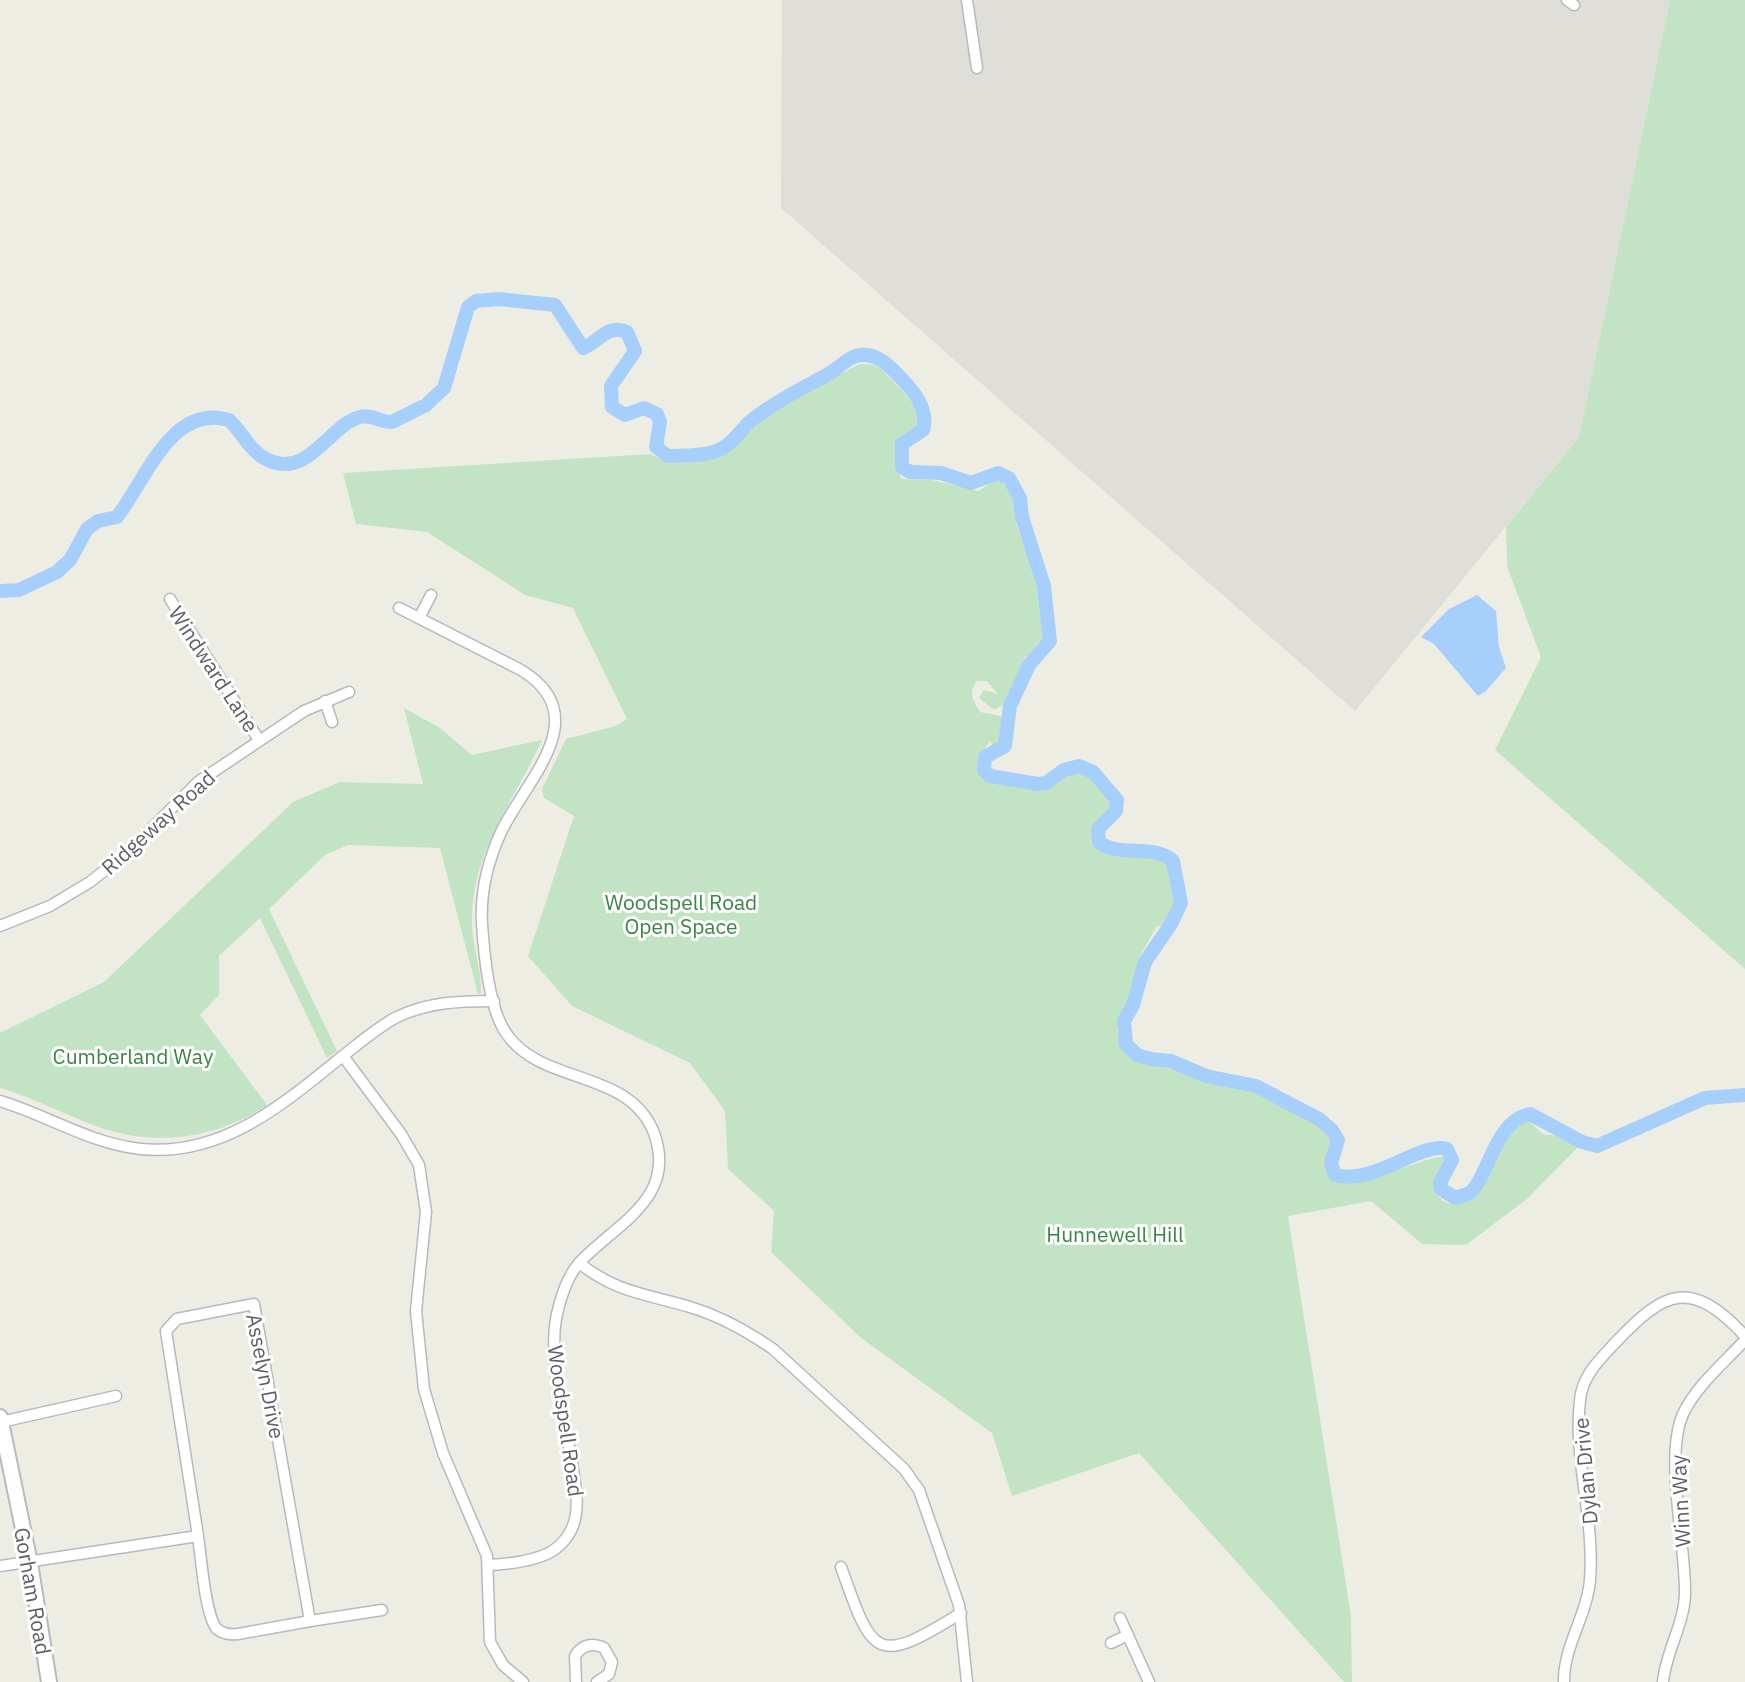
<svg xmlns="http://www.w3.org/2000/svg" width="1745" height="1682" viewBox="0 0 1745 1682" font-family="'IBM Plex Sans',sans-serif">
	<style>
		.industrial { fill: #e0ded8 }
		.green { fill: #c2e4c5 }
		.water { fill: #a7cffb }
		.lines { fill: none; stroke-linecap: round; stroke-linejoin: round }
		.river { stroke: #a7cffb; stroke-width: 14 }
		.minor-casing { stroke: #b6b9be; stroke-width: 13 }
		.secondary-casing { stroke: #b8babf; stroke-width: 18 }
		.minor { stroke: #fff; stroke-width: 10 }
		.secondary { stroke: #fff; stroke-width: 14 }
		.labels { text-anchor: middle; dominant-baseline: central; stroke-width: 6; stroke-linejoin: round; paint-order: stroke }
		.street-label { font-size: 21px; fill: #5c5f64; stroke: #fff }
		.park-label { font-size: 21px; fill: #3a8544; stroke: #fff }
	</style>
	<rect width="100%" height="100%" fill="#eeede4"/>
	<polygon class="industrial" points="782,0 1670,0 1579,437 1355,711 781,208"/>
	<g class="green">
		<polygon points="1670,0 1745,0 1745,969 1495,750 1541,657 1507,566 1506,527 1579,437"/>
		<path d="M860,364C879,363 881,369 893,381C905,394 913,401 921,418L917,430L900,441L898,457L901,479L932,480L979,491L994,480H1000L1015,496L1016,524L1042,592L1048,628L1043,646V642H1039L1030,656L1025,657L1007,703L994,710L979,698L984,690L998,694L987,681H977C968,693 973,700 980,712L1001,716L1007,734L1005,740L994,748L990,741L982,754V768C998,785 1026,795 1049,785C1057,781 1064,774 1073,770L1090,774L1095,779V786L1112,799C1111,812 1094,821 1096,833C1100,857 1154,851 1171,863L1176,888V913H1171L1166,925L1157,926L1140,956L1131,995L1120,1014L1117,1031L1125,1052L1136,1059L1271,1097L1334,1135C1333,1142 1328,1149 1328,1156C1330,1209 1418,1156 1443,1157L1448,1161L1435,1177V1193L1443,1201L1453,1205C1496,1193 1490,1146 1521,1122L1528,1120L1543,1134C1556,1137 1570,1133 1578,1147L1527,1199L1466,1245L1422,1244L1371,1201L1288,1216L1351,1616L1352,1682H1344L1139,1453L1012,1496L992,1433L860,1337L771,1252L774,1211L728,1169L725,1111L690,1063L572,1006L528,956L574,816L544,798L542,789L566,739L616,726L627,719L573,608L525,595L427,532L356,524L343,473L650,454L664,461L704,458L725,452L786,401Z"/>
		<path d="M404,708L440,728L472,755L542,740C515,800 473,849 472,918C471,943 482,969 481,993L478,994L440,848L348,845L325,855L269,909L337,1051L327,1058L260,918L219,956V995L200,1015L267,1105C218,1138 158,1147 101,1128C67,1116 35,1098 0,1088V1033L104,982L293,802L340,782L423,784Z"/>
	</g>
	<polygon class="water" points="1477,595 1496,611 1499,647 1506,668 1486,691 1478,696 1434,644 1421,637 1449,609"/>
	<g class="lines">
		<path class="river" d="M0,591L19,590L57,572L70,560L87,529L98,521L117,517C146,480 171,403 229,420C242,432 250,451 266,459C307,481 329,425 360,417C372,414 380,422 392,422L426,405L444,388L468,307L476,301L499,299L555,305L583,348C598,343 608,323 627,332L635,351L611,386L612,407L625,415L644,408L657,414L660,422L656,447L668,456C684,455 705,457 721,449C735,442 740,430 752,420C775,402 799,390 825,376C835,371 842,363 851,358C875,346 895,371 909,387C919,398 928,415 923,430L902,444V467L910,472L941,473L971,483L998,473L1009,478L1020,498L1022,517L1044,586L1050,641L1029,665L1010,706L1005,746L985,757L984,770L990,776L1038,784L1046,783L1064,770L1079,766L1093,772L1117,800L1116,811L1098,829L1099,842C1119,858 1154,843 1173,861L1181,903L1171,924L1145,962L1133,1005L1124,1021L1126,1044L1137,1055L1151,1059L1171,1061L1206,1076L1256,1086L1319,1119L1332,1130L1338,1140L1331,1163L1335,1175C1373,1186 1421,1141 1447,1149L1452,1160L1440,1183L1441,1189L1455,1198L1470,1193L1476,1186C1491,1163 1499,1120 1530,1114L1582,1142L1597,1146L1705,1098L1745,1095"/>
		<g class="minor-casing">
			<g id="minor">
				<polyline points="967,0 977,68"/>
				<polyline points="1567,0 1574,5"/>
				<polyline points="170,599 259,740"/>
				<path d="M399,608L521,670C597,716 526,780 501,832C488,861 480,892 482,924C484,954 489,1009 506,1033C541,1086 629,1068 654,1133C678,1199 615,1224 579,1263C567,1277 561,1296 557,1314C547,1358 566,1423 573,1469C575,1485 579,1502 575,1519C572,1533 562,1546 549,1553C531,1562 508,1564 489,1565"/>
				<polyline points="419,618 431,595"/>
				<polyline points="325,701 332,722"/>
				<polyline points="0,926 50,906 90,882 128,852 198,782 304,711 349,692"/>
				<polyline points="343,1056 401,1134 419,1165 426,1212 416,1311 424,1389 443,1453 487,1556 490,1642 503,1665 523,1682"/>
				<path d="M0,1101C47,1115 91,1144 141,1149C221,1157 281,1106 339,1059C357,1045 375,1029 395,1018C427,1002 459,1001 494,1001"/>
				<path d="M579,1263C617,1293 647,1294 690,1307C720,1316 747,1331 773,1349L904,1469L919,1490L959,1605L967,1682"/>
				<polyline points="1,1422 116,1396"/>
				<path d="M0,1566L198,1536L166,1331L177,1319L254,1304L310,1621L238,1634C230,1635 223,1634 217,1629C205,1616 201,1556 198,1536"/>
				<path d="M841,1567C873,1658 876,1666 961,1613"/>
				<polyline points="1120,1618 1149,1682"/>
				<polyline points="310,1621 382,1610"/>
				<polyline points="1111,1643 1128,1635"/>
				<path d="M576,1682L575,1656C582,1645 592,1642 604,1648L612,1662L609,1674L597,1682"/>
				<path d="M1564,1682C1563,1648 1587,1615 1590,1580C1595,1520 1573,1457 1580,1400C1582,1376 1600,1359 1616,1342C1665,1290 1691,1278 1745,1336"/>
				<path d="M1663,1682C1666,1651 1684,1625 1685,1594C1686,1545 1664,1457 1683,1414C1696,1386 1724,1363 1745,1340"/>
			</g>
		</g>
		<g class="secondary-casing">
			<polyline id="secondary" points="0,1417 30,1563 49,1682"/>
		</g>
		<use href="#minor" class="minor"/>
		<use href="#secondary" class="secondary"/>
	</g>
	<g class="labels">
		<g class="street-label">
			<text transform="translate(214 669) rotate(57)">Windward Lane</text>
			<text transform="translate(158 822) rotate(-42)">Ridgeway Road</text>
			<text transform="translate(266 1376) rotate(79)">Asselyn Drive</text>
			<text transform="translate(566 1421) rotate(82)">Woodspell Road</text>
			<text transform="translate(1585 1471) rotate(-95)">Dylan Drive</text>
			<text transform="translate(1680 1501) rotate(-93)">Winn Way</text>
			<text transform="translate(33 1591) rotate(80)">Gorham Road</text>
		</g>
		<g class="park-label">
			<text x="681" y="902">Woodspell Road<tspan x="681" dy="24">Open Space</tspan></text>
			<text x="133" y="1056">Cumberland Way</text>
			<text x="1115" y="1234">Hunnewell Hill</text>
		</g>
	</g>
</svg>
